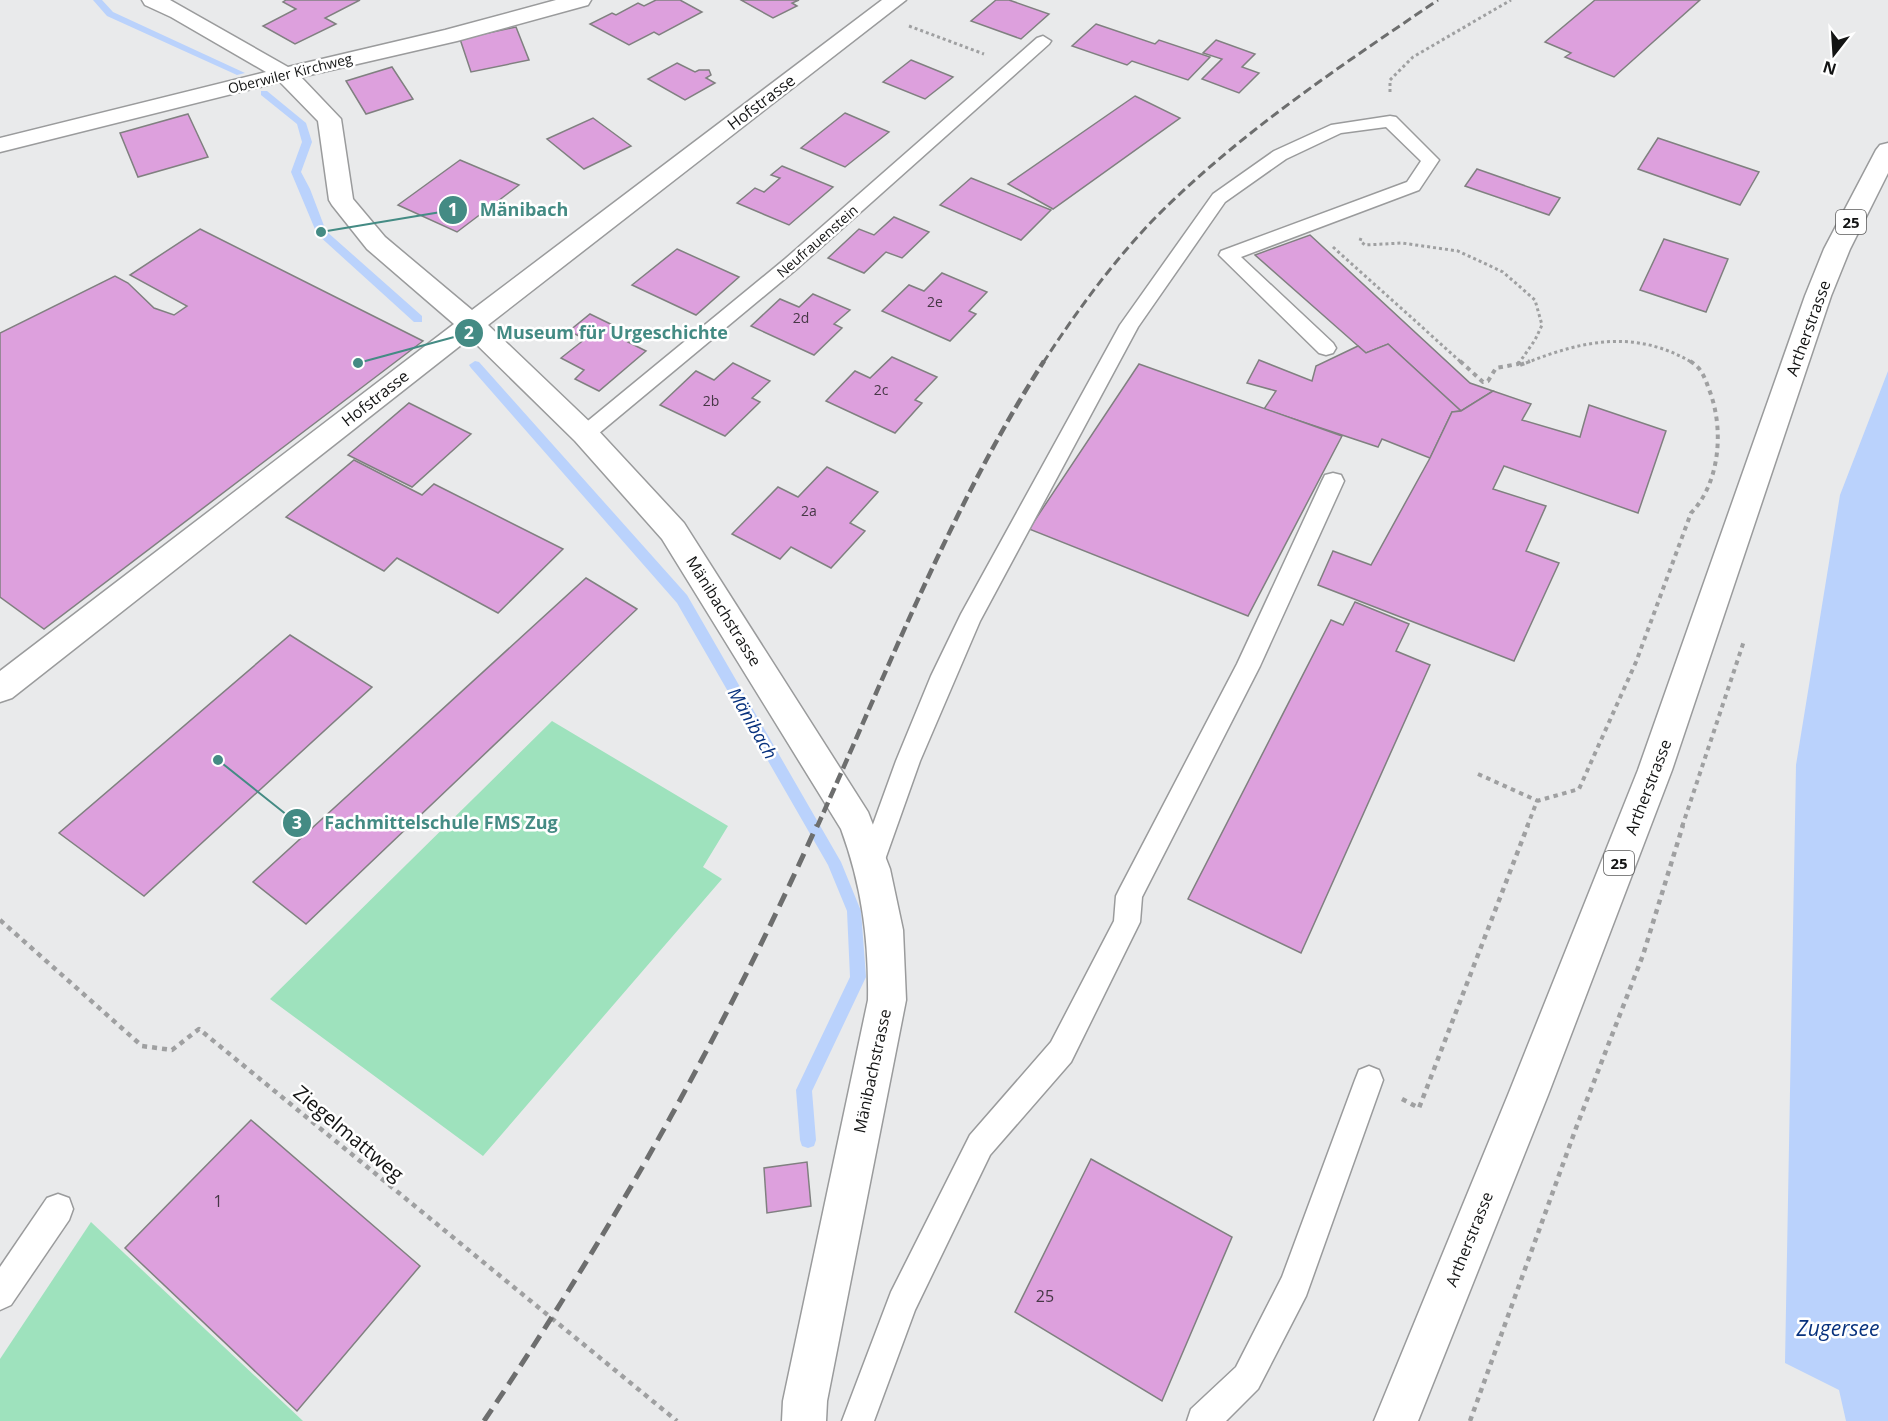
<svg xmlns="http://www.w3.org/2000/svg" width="1888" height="1421" viewBox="0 0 1888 1421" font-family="'Open Sans',sans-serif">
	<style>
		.green { fill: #9ee2bd }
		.water { fill: #bad2fc }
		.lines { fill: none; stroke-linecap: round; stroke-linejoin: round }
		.stream { fill: #bad2fc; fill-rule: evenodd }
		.building { fill: #dda0dd; stroke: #808080; stroke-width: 1.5 }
		.lane-casing { stroke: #9a9b9c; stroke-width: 3 }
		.street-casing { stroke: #9a9b9c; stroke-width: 3 }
		.primary-casing { stroke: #9a9b9c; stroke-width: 3 }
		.path-far2 { stroke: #9fa0a1; stroke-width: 3; stroke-dasharray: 3 3; stroke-linecap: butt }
		.path-far1 { stroke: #9fa0a1; stroke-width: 4; stroke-dasharray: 4.5 4.5; stroke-linecap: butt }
		.path { stroke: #9fa0a1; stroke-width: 4.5; stroke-dasharray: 5 5; stroke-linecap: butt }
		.lane { fill: #fff; fill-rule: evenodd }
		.street { fill: #fff; fill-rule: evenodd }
		.primary { fill: #fff; fill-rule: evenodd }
		.rail-far2 { stroke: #6d6e6e; stroke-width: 3; stroke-dasharray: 9 4.5; stroke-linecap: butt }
		.rail-far1 { stroke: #6d6e6e; stroke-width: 4.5; stroke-dasharray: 11 5; stroke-linecap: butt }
		.rail { stroke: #6d6e6e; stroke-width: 5; stroke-dasharray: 14 8; stroke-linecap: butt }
		.labels { text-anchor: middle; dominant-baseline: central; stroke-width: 5; stroke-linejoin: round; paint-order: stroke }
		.far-street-label { font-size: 14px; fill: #131414; stroke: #fff }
		.number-label { font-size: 14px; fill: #463746 }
		.shield { fill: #fff; stroke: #5a5a5a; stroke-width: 1.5 }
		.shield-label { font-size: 15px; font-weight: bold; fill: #131414 }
		.street-label { font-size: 16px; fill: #131414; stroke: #fff }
		.near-number-label { font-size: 16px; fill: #463746 }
		.water-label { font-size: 18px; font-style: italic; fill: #08327e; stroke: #fff }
		.near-street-label { font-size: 20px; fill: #131414; stroke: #fff }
		.near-water-label { font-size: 21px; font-style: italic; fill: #08327e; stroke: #fff }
		.leader { fill: none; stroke: #448b84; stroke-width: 2 }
		.callout-dot { fill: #448b84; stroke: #fff; stroke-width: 2 }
		.mark-label { font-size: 18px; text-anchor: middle; font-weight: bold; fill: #fff }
		.callout-label { font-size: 18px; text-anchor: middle; font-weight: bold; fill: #448b84; stroke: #fff; stroke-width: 5; stroke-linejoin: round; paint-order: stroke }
	</style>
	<rect width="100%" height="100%" fill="#e9eaeb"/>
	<g class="green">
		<polygon points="552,721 728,826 703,867 722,879 483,1156 270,999"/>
		<polygon points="91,1222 303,1421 0,1421 0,1359"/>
	</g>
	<polygon class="water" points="1888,371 1888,1421 1846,1421 1839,1390 1785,1363 1796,765 1840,495"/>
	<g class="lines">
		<g class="stream">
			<polygon points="93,0 102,0 113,12 245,73 237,75 107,16"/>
			<polygon points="261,91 267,91 306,123 312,142 301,172 310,189 326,231 422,316 422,322 414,322 317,234 291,172 302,142 297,124 261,95"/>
			<polygon points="475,361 479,362 687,595 841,862 861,911 866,977 812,1091 816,1140 814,1146 808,1148 802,1146 800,1140 796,1090 850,977 847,911 828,865 677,603 471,368 469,365"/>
		</g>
	</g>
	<g class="building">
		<polygon points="286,0 360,0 325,18 336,24 295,44 263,26 296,9 283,2"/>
		<polygon points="656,0 680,0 702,12 659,35 654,32 629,45 590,24 612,13 616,15 638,3 644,6"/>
		<polygon points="741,0 799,0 792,3 797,6 773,18"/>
		<polygon points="996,0 1009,0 1049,14 1021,39 971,21"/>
		<polygon points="1595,0 1700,0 1614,77 1565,57 1571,53 1545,42"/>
		<polygon points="1096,24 1155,44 1159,40 1210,57 1188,80 1132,61 1127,65 1072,46"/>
		<polygon points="516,27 529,60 471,72 460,39"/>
		<polygon points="1216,40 1255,54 1242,67 1259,73 1239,93 1202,79 1222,59 1203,53"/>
		<polygon points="911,60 953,77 925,99 883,82"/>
		<polygon points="677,63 695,72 699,70 709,70 711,75 706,78 715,83 685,100 648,79"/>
		<polygon points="392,67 413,99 366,114 346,81"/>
		<polygon points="1135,96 1180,118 1053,209 1008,184"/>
		<polygon points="845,113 889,132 845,167 801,148"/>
		<polygon points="188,114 208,157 138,177 120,133"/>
		<polygon points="593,118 631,146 584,169 547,139"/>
		<polygon points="1658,138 1759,172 1740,205 1638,169"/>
		<polygon points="460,160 519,185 457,232 398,205"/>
		<polygon points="782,166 833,187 789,225 737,203 755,188 764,192 780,178 771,175"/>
		<polygon points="1477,169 1560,198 1549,215 1465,186"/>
		<polygon points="971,178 1051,210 1021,240 940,205"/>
		<polygon points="894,217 929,232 902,258 886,252 864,273 828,258 859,229 874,235"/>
		<polygon points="200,229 423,341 44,629 0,597 0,333 115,276 128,283 154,308 174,315 187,306 130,275"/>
		<polygon points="1310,235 1470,383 1493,391 1461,411 1388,344 1366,353 1255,255"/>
		<polygon points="1664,239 1728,259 1706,312 1640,290"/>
		<polygon points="677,249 739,277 696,315 632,285"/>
		<polygon points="942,273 987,292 969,311 976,314 950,341 882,311 909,285 924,291"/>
		<polygon points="813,294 850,310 834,324 842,328 814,355 751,326 780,299 799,307"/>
		<polygon points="590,314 635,336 628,342 646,351 599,391 575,379 584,370 561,358 585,339 569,331"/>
		<polygon points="1388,344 1461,411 1452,412 1430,458 1382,439 1378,447 1264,409 1276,391 1247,383 1259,360 1312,381 1316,366 1358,346 1366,353"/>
		<polygon points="892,357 937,377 915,400 922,403 895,433 826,401 855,371 870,378"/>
		<polygon points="733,363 770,381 752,398 760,402 725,436 660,405 696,371 714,380"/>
		<polygon points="1139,364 1342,436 1248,616 1029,529"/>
		<polygon points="1493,391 1531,404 1522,420 1580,437 1589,405 1666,431 1638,513 1504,466 1493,489 1546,506 1526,551 1559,563 1514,661 1318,585 1333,551 1371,565 1430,458 1452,412 1461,411"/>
		<polygon points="409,403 471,434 412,487 348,455"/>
		<polygon points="354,460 422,495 434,484 563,549 498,613 397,558 384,571 286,517"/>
		<polygon points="827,467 878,492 850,523 865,531 831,568 791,547 780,559 732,534 778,487 798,497"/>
		<polygon points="586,578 637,609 306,924 253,882"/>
		<polygon points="1355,602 1409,624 1396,651 1430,665 1301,953 1188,899 1331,620 1343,625"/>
		<polygon points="290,635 372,687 144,896 59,833"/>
		<polygon points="251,1120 420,1266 297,1411 125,1248"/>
		<polygon points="1091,1159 1232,1237 1162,1401 1015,1312"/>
		<polygon points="807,1162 811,1206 767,1213 764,1168"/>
	</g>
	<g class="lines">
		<g class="lane-casing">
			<g id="lane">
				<polygon points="1043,36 1051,41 1049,44 799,267 592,439 585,441 578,439 575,434 578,429 785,259 1037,38"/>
				<polygon points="1390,116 1396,117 1439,160 1419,190 1241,257 1333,343 1336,348 1333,353 1326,355 1319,353 1219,255 1221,251 1407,182 1421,161 1386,127 1341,133 1286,159 1225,202 1138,327 980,621 920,761 881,871 872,875 863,871 859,863 896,761 931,676 961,614 1120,325 1213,194 1274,151 1331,125"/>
				<polygon points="1333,473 1341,475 1344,481 1260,666 1142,897 1140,922 1071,1062 990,1155 915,1310 874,1421 842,1421 891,1292 970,1135 1051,1042 1114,921 1116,896 1120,888 1237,664 1322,481 1325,475"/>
				<polygon points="1369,1066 1379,1070 1383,1080 1306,1296 1258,1389 1226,1421 1187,1421 1191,1409 1236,1367 1282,1277 1355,1080 1359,1070"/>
				<polygon points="58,1194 69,1198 73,1209 69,1220 11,1305 0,1310 0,1267 47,1198"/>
			</g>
		</g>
		<g class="street-casing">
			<path id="street" d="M142,0H170L288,67L445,30L556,0H591L588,5L457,41L301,77L341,119L353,199L385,237L472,310L882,0H906L488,325L595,427L684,523L868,812L890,869L903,930L906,1000L827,1401L826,1421H782L783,1401L868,1000C869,940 862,886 841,829L662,539L575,441L470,338L12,698L0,702V671L454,324L367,249L332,205L329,200L318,121L280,82L0,152V138L266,72L171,17L145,5Z"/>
		</g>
		<g class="primary-casing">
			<polygon id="primary" points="1888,143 1888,173 1850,249 1831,296 1672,770 1548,1095 1418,1421 1374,1421 1508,1095 1638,770 1805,296 1824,249 1876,150 1880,145"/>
		</g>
		<g class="path-far2">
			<polyline points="909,26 984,54"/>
			<polyline points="1390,92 1390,80 1413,57 1511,0"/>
			<polyline points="1361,238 1360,241 1365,245 1402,243 1458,251 1503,272 1535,300 1542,325 1535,340 1519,363"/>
			<polyline points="1333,247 1462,363"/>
			<path d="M1526,363C1584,340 1636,329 1693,363"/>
		</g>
		<g class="path-far1">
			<polyline points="1460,361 1483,382 1488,381 1496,368 1518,364 1520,361"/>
			<polyline points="1520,365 1530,361"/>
			<polyline points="1478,774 1538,801"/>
			<path d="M1527,827L1537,801L1579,789L1636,662L1691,513C1720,483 1724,430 1710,392C1705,379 1703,369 1690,361"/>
			<polyline points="1682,827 1744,641"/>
		</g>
		<g class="path">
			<polyline points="0,920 142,1046 172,1050 199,1029 677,1421"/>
			<polyline points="1402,1099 1419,1108 1528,825"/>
			<polyline points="1470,1421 1576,1128 1643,955 1683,825"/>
		</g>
		<use href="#lane" class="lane"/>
		<use href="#street" class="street"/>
		<use href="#primary" class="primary"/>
		<path class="rail-far2" d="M1043,363C1076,312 1112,263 1154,219C1238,134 1339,67 1438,0"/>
		<path class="rail-far1" d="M817,827C887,672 952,505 1044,361"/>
		<path class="rail" d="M484,1421C612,1231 723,1034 817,825"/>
	</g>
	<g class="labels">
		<g class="far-street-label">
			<text transform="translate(290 73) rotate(-14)">Oberwiler Kirchweg</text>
			<text transform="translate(817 241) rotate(-41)">Neufrauenstein</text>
		</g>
		<g class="number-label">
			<text x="935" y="301">2e</text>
			<text x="801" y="317">2d</text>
			<text x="881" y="389">2c</text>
			<text x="711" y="400">2b</text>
			<text x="809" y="510">2a</text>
		</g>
		<g class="shield">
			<rect x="1836" y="210" width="30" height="24" rx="4.5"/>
			<rect x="1604" y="851" width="30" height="24" rx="4.5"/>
		</g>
		<g class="shield-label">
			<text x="1851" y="222">25</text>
			<text x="1619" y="863">25</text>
		</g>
		<g class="street-label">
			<text transform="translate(761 102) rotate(-37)">Hofstrasse</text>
			<text transform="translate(1808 328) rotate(-70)">Artherstrasse</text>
			<text transform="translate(375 398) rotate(-38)">Hofstrasse</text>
			<text transform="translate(724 611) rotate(58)">Mänibachstrasse</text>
			<text transform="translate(1648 787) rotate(-69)">Artherstrasse</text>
			<text transform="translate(872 1071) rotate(-78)">Mänibachstrasse</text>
			<text transform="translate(1469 1239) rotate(-68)">Artherstrasse</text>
		</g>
		<g class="near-number-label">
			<text x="218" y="1201">1</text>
			<text x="1045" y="1296">25</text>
		</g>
		<g class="water-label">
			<text transform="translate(753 723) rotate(60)">Mänibach</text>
		</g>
		<g class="near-street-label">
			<text transform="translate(349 1133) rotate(40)">Ziegelmattweg</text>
		</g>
		<g class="near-water-label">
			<text x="1838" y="1328">Zugersee</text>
		</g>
	</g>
	<path class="leader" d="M321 232L453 210M358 363L469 333M218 760L297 823"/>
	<g class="callout-dot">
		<circle cx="321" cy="232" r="6"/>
		<circle cx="358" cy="363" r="6"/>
		<circle cx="218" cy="760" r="6"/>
		<circle cx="453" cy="210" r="15"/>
		<circle cx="469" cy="333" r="15"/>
		<circle cx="297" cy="823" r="15"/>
	</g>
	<g class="mark-label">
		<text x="453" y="216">1</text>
		<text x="469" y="339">2</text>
		<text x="297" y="829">3</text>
	</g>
	<g class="callout-label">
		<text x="524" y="216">Mänibach</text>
		<text x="612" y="339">Museum für Urgeschichte</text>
		<text x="441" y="829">Fachmittelschule FMS Zug</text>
	</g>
	<g transform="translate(1834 54) rotate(197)" stroke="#ffffff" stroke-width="4.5" paint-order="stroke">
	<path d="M0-4.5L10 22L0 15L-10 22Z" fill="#131414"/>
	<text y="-9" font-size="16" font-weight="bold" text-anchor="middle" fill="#131414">N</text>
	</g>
</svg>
